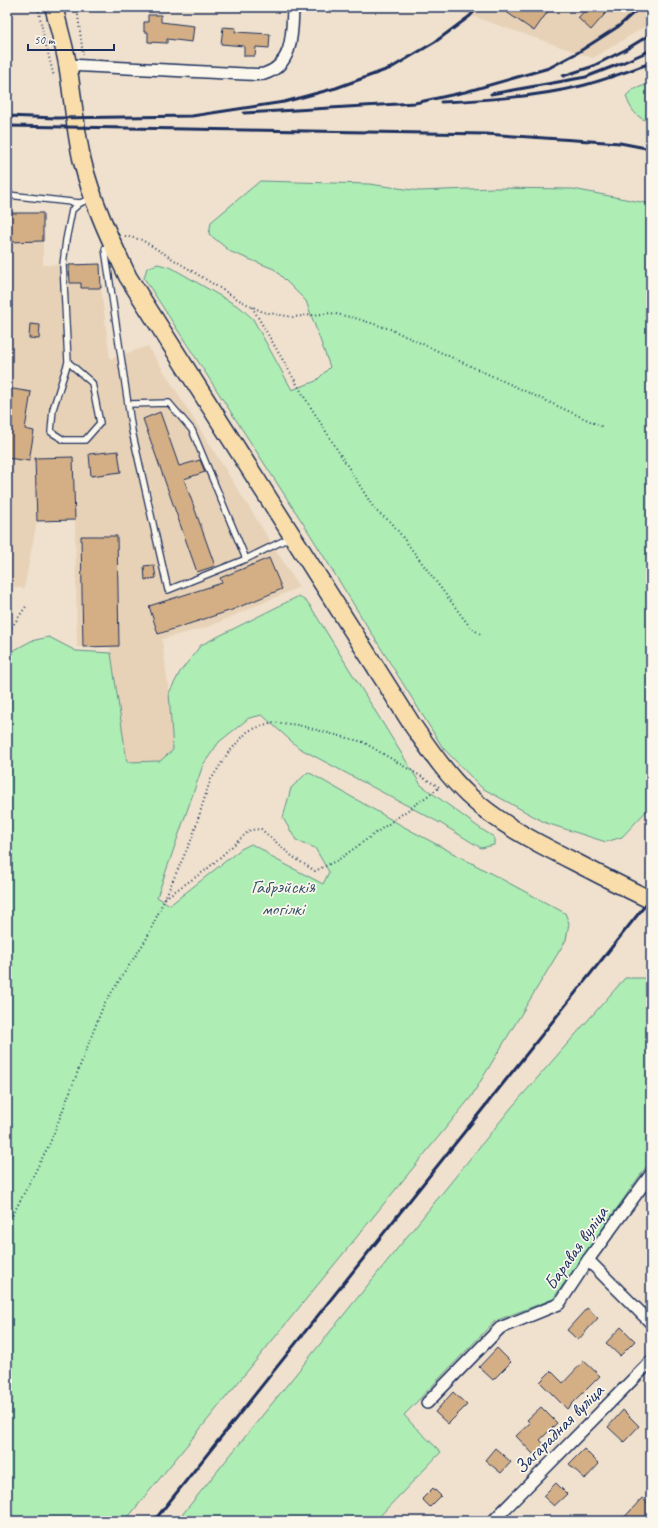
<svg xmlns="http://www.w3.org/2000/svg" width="658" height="1528" viewBox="0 0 658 1528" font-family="Caveat,sans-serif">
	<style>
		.built { fill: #e7d2b8 }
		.green { fill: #aeedb4; stroke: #648e89 }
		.building { fill: #d4af86; stroke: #1b2f5e }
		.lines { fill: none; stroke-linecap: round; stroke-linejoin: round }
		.service-casing { stroke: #1b2f5e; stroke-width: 8 }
		.minor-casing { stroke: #1b2f5e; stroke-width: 14 }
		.primary-casing { stroke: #1b2f5e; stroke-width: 20 }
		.path { stroke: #1b2f5e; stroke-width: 2; stroke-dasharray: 1 3; stroke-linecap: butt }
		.service { stroke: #fbf7ec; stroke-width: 5.5 }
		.minor { stroke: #fbf7ec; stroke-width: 11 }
		.primary { stroke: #f9deab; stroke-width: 17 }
		.rail { stroke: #1b2f5e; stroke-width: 3 }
		.labels { text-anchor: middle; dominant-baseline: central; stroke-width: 3.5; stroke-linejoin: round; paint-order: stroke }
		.park-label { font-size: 19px; fill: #38556f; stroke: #fbf7ec }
		.street-label { font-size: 19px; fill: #1b2f5e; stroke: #fbf7ec }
	</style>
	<rect width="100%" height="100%" fill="#efe1cd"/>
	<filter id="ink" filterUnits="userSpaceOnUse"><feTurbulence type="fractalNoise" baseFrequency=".025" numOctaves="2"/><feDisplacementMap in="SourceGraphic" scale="8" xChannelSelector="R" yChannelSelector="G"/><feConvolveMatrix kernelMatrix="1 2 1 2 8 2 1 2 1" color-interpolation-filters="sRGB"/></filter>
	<g filter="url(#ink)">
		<g class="built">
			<polygon points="446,7 651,7 651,23 593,58"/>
			<polygon points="7,213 43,213 43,265 100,264 101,288 110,359 148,346 299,587 208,627 162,639 169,693 173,750 160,761 127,763 110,647 77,647 75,520 37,521 24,589 7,585"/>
		</g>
		<g class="green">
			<path d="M651,83V122C637,119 630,109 626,96L632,90Z"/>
			<polygon points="260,181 369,184 420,191 493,188 573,189 651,204 651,806 622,837 606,842 546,823 482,788 443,748 308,531 144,278 147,268 158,264 172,268 241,308 253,319 292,390 316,381 330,367 306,301 274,269 231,252 209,234 211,222"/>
			<polygon points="299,596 309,604 421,785 481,829 494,837 494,845 481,848 440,823 299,748 262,715 249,718 219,742 203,765 157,897 170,905 241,849 251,844 263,850 271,857 323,884 329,872 315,848 296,840 283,818 291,788 308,772 406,828 565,913 569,923 566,940 471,1097 125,1521 7,1521 7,654 31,641 49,637 76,651 111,653 127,762 160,761 173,750 169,693 180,672 201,645"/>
			<polygon points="625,978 651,978 651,1160 553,1299 495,1321 404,1415 413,1425 441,1452 375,1521 177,1521 511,1108"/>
		</g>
		<g class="building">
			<polygon points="499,7 551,7 534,31"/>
			<polygon points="588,7 611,7 591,30 578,18"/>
			<polygon points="148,15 161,15 161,22 194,26 192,42 167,39 167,43 148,42 148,32 144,32 144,22 148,22"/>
			<polygon points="223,27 236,28 235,32 270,34 269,48 256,47 255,56 244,56 244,46 221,44"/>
			<polygon points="8,213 43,213 43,241 8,242"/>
			<polygon points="100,264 101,288 81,288 81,283 70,283 69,265"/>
			<polygon points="30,324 40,325 39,339 29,338"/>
			<polygon points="7,388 31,392 25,429 34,431 29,461 7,458"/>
			<polygon points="160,412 179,466 200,460 205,472 184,479 215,566 197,572 143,419"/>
			<polygon points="118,451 121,472 91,476 89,454"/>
			<polygon points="73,457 75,520 37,521 35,458"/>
			<polygon points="81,536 117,536 119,646 83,647"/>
			<polygon points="269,558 282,589 232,610 158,634 149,606 222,583 220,578"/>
			<polygon points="154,565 156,578 145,580 144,566"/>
			<polygon points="587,1308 598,1318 578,1340 567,1330"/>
			<polygon points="621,1327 635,1341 620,1356 606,1343"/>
			<polygon points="497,1348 511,1362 493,1380 479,1367"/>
			<polygon points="584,1361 600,1376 567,1409 540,1382 551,1371 563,1383"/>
			<polygon points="453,1392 467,1405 448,1424 435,1412"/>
			<polygon points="541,1407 557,1423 540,1440 545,1445 534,1455 516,1436 530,1423 527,1420"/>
			<polygon points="623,1410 639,1426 624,1442 608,1427"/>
			<polygon points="495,1448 511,1462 501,1473 485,1460"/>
			<polygon points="584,1449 599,1464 585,1479 569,1464"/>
			<polygon points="556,1483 567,1494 554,1506 543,1496"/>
			<polygon points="433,1488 441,1496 430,1507 422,1499"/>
			<polygon points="642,1498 651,1506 651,1517 647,1521 621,1521"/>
		</g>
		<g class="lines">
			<g class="service-casing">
				<g id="service">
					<polyline points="7,197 8,195 80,203"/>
					<polyline points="110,243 105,249 132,431 168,590 246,559 192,430 169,403 129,404"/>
					<polyline points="68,362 92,383 100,423 85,440 64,440 51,432 53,409 68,362 63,265 66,240 72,210 80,203 93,198"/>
					<polyline points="246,559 291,537"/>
				</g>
			</g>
			<g class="minor-casing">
				<g id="minor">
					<path d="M68,65L245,74C251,74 258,75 264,74C294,65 292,32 293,7"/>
					<polyline points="588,1260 651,1323"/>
					<polyline points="427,1403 500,1328 559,1304 588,1260 651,1174"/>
					<polyline points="493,1521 651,1361"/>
				</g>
			</g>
			<g class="primary-casing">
				<path id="primary" d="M54,7C58,27 65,47 68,67C73,98 75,129 82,160C92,201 110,239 128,277L413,726C430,750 446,774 468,795C499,824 537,843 575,862C600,875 625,888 651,900"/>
			</g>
			<g class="path">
				<polyline points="38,7 44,37 54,77"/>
				<polyline points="77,7 83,55"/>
				<polyline points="125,236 142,240 239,300 263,312 293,317 331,313 355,318 390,329 603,427"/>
				<polyline points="252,307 305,398 375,510 392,523 470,627 480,634"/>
				<polyline points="7,634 27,605"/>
				<polyline points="165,898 206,870 250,830 261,829 293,857 315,871 338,860 440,787"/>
				<polyline points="7,1226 50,1143 104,1004 147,938 192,838 210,781 228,753 248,731 272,722 298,725 363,742 439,787"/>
			</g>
			<use href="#service" class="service"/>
			<use href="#minor" class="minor"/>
			<use href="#primary" class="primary"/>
			<g class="rail">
				<polyline points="563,76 591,67 625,50 651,34"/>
				<polyline points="491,94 586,77 622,63 651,50"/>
				<path d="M441,102C488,100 535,97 581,86C605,80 628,71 651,63"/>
				<polyline points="244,113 415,103 465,92 549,68 577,53 619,26 640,7"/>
				<polyline points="7,116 56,118 192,116 284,102 336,88 391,68 435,42 470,16 478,7"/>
				<polyline points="7,126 485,134 620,143 651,149"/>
				<polyline points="154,1521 651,898"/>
			</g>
		</g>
	</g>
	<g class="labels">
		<g class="park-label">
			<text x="283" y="887">Габрэйскія<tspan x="283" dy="22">могілкі</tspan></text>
		</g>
		<g class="street-label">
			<text transform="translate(576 1248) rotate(-55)">Баравая вуліца</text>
			<text transform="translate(559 1429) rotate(-45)">Загарадная вуліца</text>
		</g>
	</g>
	<rect width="658" height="1528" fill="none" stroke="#fbf7ec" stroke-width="24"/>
	<rect x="12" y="12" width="634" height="1504" fill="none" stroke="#1b2f5e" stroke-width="1.5" filter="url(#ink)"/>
	<path d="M28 44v6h86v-6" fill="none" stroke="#1b2f5e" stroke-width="2"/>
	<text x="34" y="44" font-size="12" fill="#1b2f5e" stroke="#fbf7ec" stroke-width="3" paint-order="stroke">50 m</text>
</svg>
